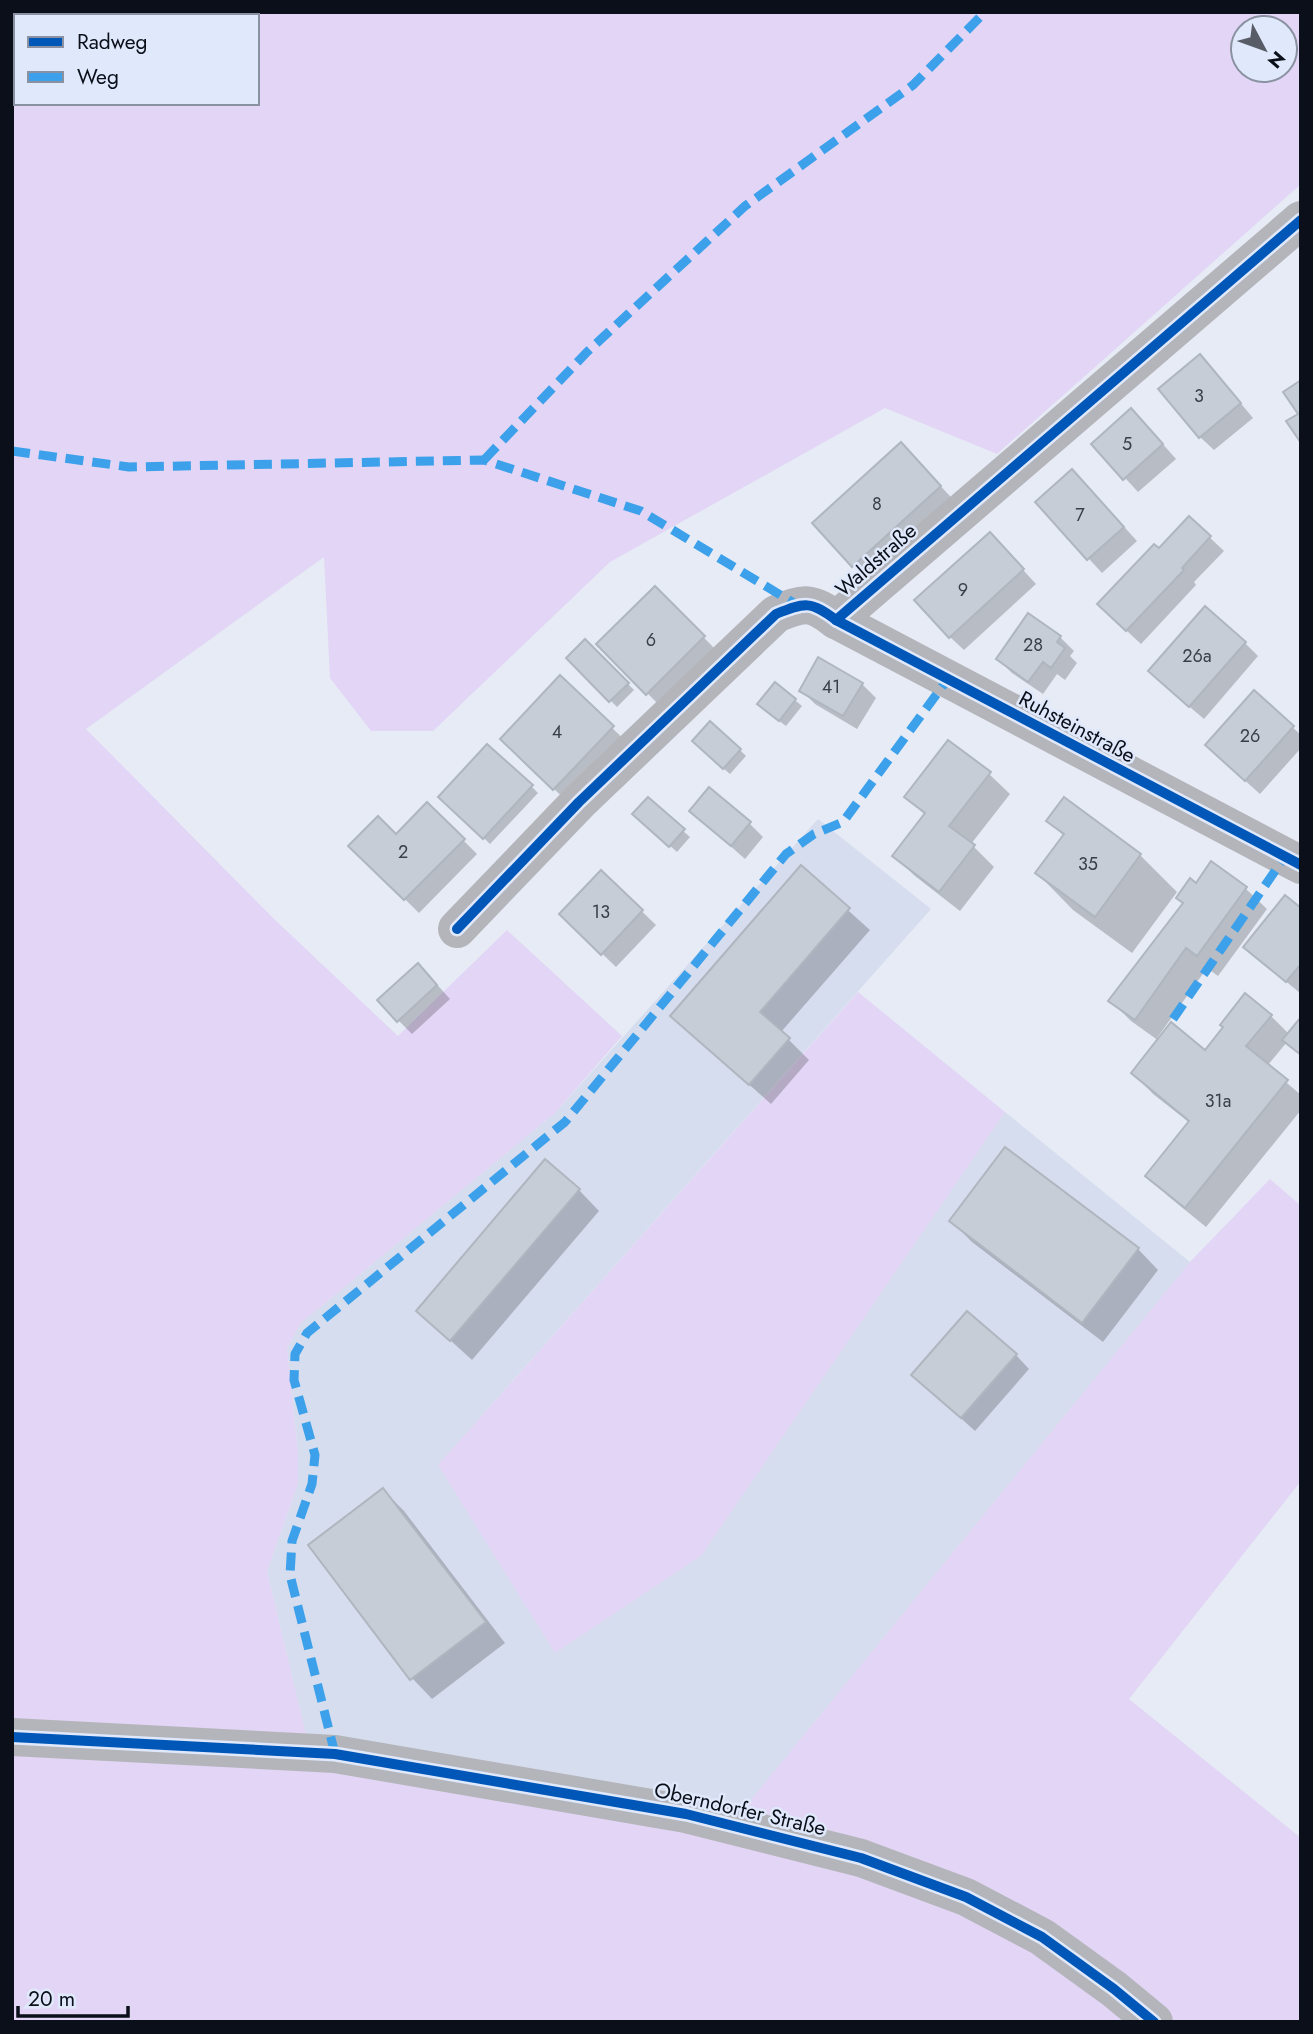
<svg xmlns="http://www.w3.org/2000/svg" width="1313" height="2034" viewBox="0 0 1313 2034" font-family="Jost,sans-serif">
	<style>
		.built { fill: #d6ddee }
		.green { fill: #e2d5f5; fill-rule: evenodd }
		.shadow { fill: #0003 }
		.building { fill: #c6cdd7; stroke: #afb6bf; stroke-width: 2 }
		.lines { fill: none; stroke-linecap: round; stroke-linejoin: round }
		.minor { stroke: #b4b5ba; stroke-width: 38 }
		.quiet { stroke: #3ca1ea; stroke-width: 9; stroke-dasharray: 18 9; stroke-linecap: butt }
		.cycleway-casing { stroke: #e0e9fc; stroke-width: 15 }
		.cycleway { stroke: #0057b8; stroke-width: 10 }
		.labels { text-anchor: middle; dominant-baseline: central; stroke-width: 5; stroke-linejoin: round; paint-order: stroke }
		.number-label { font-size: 18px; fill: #393e48 }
		.street-label { font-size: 21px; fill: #0a0f19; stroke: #e0e9fc }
	</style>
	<rect width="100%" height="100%" fill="#e6ebf6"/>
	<polygon class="built" points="818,819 931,909 438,1465 701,1556 1005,1112 1190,1262 745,1807 313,1764 267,1571 298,1484 298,1453 287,1348 301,1323 555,1113"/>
	<g class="green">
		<path d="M12,12H1301V184L997,454L885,408L610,562L433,731H371L330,678L324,557L86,729L272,917L398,1036L507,930L622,1036L555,1113L301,1323L287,1348L298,1453V1484L267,1571L313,1764L745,1807L1190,1262L1270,1179L1301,1206V1481L1129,1699L1301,1838V2022H12ZM16,16H257V103H16ZM1243,28H1285V70H1243Z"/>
		<polygon points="858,992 1005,1112 701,1556 555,1653 438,1465"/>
	</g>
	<g class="shadow">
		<polygon points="1213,370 1253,418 1214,450 1200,437"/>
		<polygon points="1145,424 1176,459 1138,492 1094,444"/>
		<polygon points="921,465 960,507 874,586 815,523"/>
		<polygon points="1086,485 1137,541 1102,573 1037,502"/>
		<polygon points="1189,518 1224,551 1194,582 1196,585 1141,644 1113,618 1159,551"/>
		<polygon points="1003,548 1036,584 964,650 950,637"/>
		<polygon points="655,588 717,651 661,707 599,644"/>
		<polygon points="1060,637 1074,651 1070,656 1077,663 1065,680 1057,674 1043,694 1012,673 998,659"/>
		<polygon points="585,641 634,690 617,707 568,658"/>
		<polygon points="1245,643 1258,656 1204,719 1164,685"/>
		<polygon points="560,678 633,748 575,809 523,759"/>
		<polygon points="776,684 802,706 786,726 766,711"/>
		<polygon points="862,684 876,698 857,729 815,704 801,690"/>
		<polygon points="1254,693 1301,735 1301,748 1260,794 1221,759"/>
		<polygon points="700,748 740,750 746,756 730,774"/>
		<polygon points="989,774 1010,794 971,844 994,867 960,911 915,876 894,856 925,815 907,797"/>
		<polygon points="531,786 538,793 490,844 441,797"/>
		<polygon points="427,804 477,854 419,913 351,846 396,836"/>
		<polygon points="691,811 749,823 763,837 745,859"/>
		<polygon points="641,820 683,831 690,837 677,852"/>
		<polygon points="1048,821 1140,855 1177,892 1132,953 1073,910 1037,873 1064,836"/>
		<polygon points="1212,864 1246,889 1267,909 1218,976 1207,968 1157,1038 1205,1053 1271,1016 1289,1034 1301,1020 1301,1056 1287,1042 1267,1066 1301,1095 1301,1110 1206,1227 1168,1196 1147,1175 1190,1123 1153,1094 1133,1073 1159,1041 1131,1021 1111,1001"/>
		<polygon points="801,868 870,930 781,1032 809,1060 771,1104 672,1016"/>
		<polygon points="601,872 656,925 616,967 561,914"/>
		<polygon points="1301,910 1301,994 1245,947"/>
		<polygon points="432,979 450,999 412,1034 398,1020"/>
		<polygon points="579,1190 599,1211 472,1360 418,1311"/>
		<polygon points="951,1221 1138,1249 1158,1270 1103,1342 972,1242"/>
		<polygon points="1016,1355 1029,1369 975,1431 913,1375"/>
		<polygon points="383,1490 404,1511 505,1643 432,1699 412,1678"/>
	</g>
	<g class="building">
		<polygon points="1200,354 1241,403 1199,438 1158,389"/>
		<polygon points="1301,380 1301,443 1286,421 1298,414 1283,392"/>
		<polygon points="1131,408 1163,444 1123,480 1091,444"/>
		<polygon points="901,442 941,486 852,567 812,523"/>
		<polygon points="1072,469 1124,527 1087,560 1035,502"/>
		<polygon points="1189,516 1211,536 1182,568 1184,570 1126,631 1097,604 1154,544 1159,548"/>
		<polygon points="990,532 1024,569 949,638 914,600"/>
		<polygon points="655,586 705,636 646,695 596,644"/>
		<polygon points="1205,606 1246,642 1189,707 1148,671"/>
		<polygon points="1028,613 1061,636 1057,642 1065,648 1051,668 1043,662 1028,682 996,659"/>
		<polygon points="585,639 629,683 609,702 566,658"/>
		<polygon points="818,657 863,683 843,716 799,691"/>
		<polygon points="560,675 614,726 553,790 500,739"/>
		<polygon points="775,682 796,699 779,721 757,704"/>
		<polygon points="1254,690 1294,726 1245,781 1205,745"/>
		<polygon points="710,721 741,749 723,769 692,741"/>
		<polygon points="948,740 991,772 949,826 975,845 939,892 892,856 925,813 904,797"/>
		<polygon points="487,744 533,785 483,839 438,797"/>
		<polygon points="709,787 751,822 731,846 689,811"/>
		<polygon points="648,797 685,829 669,847 632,814"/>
		<polygon points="1064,797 1141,854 1095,917 1035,873 1064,834 1046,821"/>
		<polygon points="427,802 465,839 404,900 348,846 378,816 396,834"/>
		<polygon points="1211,861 1247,887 1197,956 1186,948 1135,1020 1108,1001 1183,903 1176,898 1190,878 1196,883"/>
		<polygon points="801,865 850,908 760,1012 790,1038 749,1085 670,1016"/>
		<polygon points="601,870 643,910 601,955 559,914"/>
		<polygon points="1285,895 1301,908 1301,964 1286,982 1243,947"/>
		<polygon points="418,963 437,985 397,1022 377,1000"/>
		<polygon points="1245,993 1272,1015 1246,1046 1288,1080 1185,1208 1145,1176 1189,1121 1131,1073 1171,1022 1205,1050 1223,1027 1220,1025"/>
		<polygon points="1301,1017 1301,1055 1282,1040"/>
		<polygon points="1005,1147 1139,1248 1082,1323 949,1221"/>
		<polygon points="545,1159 580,1189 450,1341 416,1311"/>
		<polygon points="967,1311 1017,1354 961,1418 911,1375"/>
		<polygon points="383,1488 486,1622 410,1680 308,1545"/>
	</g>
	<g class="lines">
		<g class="minor">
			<polyline points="836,620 1301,865"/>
			<path d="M457,929L579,802L776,614C805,602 811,601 836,620L1301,220"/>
			<polyline points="12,1737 335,1754 686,1814 861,1858 966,1897 1042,1937 1114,1989 1154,2022"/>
		</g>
		<g class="quiet">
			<polyline points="12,451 129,467 484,460 641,511 797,605"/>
			<polyline points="484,460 587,352 745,206 913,85 985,12"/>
			<polyline points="1173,1019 1284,858"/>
			<polyline points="335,1754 290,1575 292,1541 312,1484 315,1455 294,1380 295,1354 307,1333 565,1122 786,854 814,834 843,822 947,680"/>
		</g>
		<g class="cycleway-casing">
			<g id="cycleway">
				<polyline points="836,620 1301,865"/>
				<path d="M457,929L579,802L776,614C805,602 811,601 836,620L1301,220"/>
				<polyline points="12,1737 335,1754 686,1814 861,1858 966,1897 1042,1937 1114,1989 1154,2022"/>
			</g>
		</g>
		<use href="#cycleway" class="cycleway"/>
	</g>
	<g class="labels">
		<g class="number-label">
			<text x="1199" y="396">3</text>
			<text x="1127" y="444">5</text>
			<text x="877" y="504">8</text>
			<text x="1080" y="515">7</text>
			<text x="963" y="590">9</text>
			<text x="651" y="640">6</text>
			<text x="1033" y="645">28</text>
			<text x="1197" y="656">26a</text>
			<text x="831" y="687">41</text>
			<text x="557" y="732">4</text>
			<text x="1250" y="736">26</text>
			<text x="403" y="852">2</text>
			<text x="1088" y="864">35</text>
			<text x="601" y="912">13</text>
			<text x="1218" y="1101">31a</text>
		</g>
		<g class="street-label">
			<text transform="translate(876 560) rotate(-41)">Waldstraße</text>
			<text transform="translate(1077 727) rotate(28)">Ruhsteinstraße</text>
			<text transform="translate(740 1809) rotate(13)">Oberndorfer Straße</text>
		</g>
	</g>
	<rect width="1313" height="2034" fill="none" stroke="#0a0f19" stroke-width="28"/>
	<rect x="14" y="14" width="245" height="91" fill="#e0e9fc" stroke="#8a92a1" stroke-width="2"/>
	<rect x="28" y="37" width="35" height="10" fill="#0057b8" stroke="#8a92a1" stroke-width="2"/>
	<text x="77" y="49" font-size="21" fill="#0a0f19">Radweg</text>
	<rect x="28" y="72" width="35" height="10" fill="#3ca1ea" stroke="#8a92a1" stroke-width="2"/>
	<text x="77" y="84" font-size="21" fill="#0a0f19">Weg</text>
	<g transform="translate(1264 49) rotate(131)"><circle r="33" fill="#e0e9fc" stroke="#8a92a1" stroke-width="2"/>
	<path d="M0-5L12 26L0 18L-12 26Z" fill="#575c66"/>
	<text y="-10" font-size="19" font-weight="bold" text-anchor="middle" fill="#0a0f19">N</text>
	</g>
	<path d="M18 2006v10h110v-10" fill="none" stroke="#0a0f19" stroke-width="3.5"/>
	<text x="28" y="2006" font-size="21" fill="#0a0f19" stroke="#e0e9fc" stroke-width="5" paint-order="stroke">20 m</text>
</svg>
